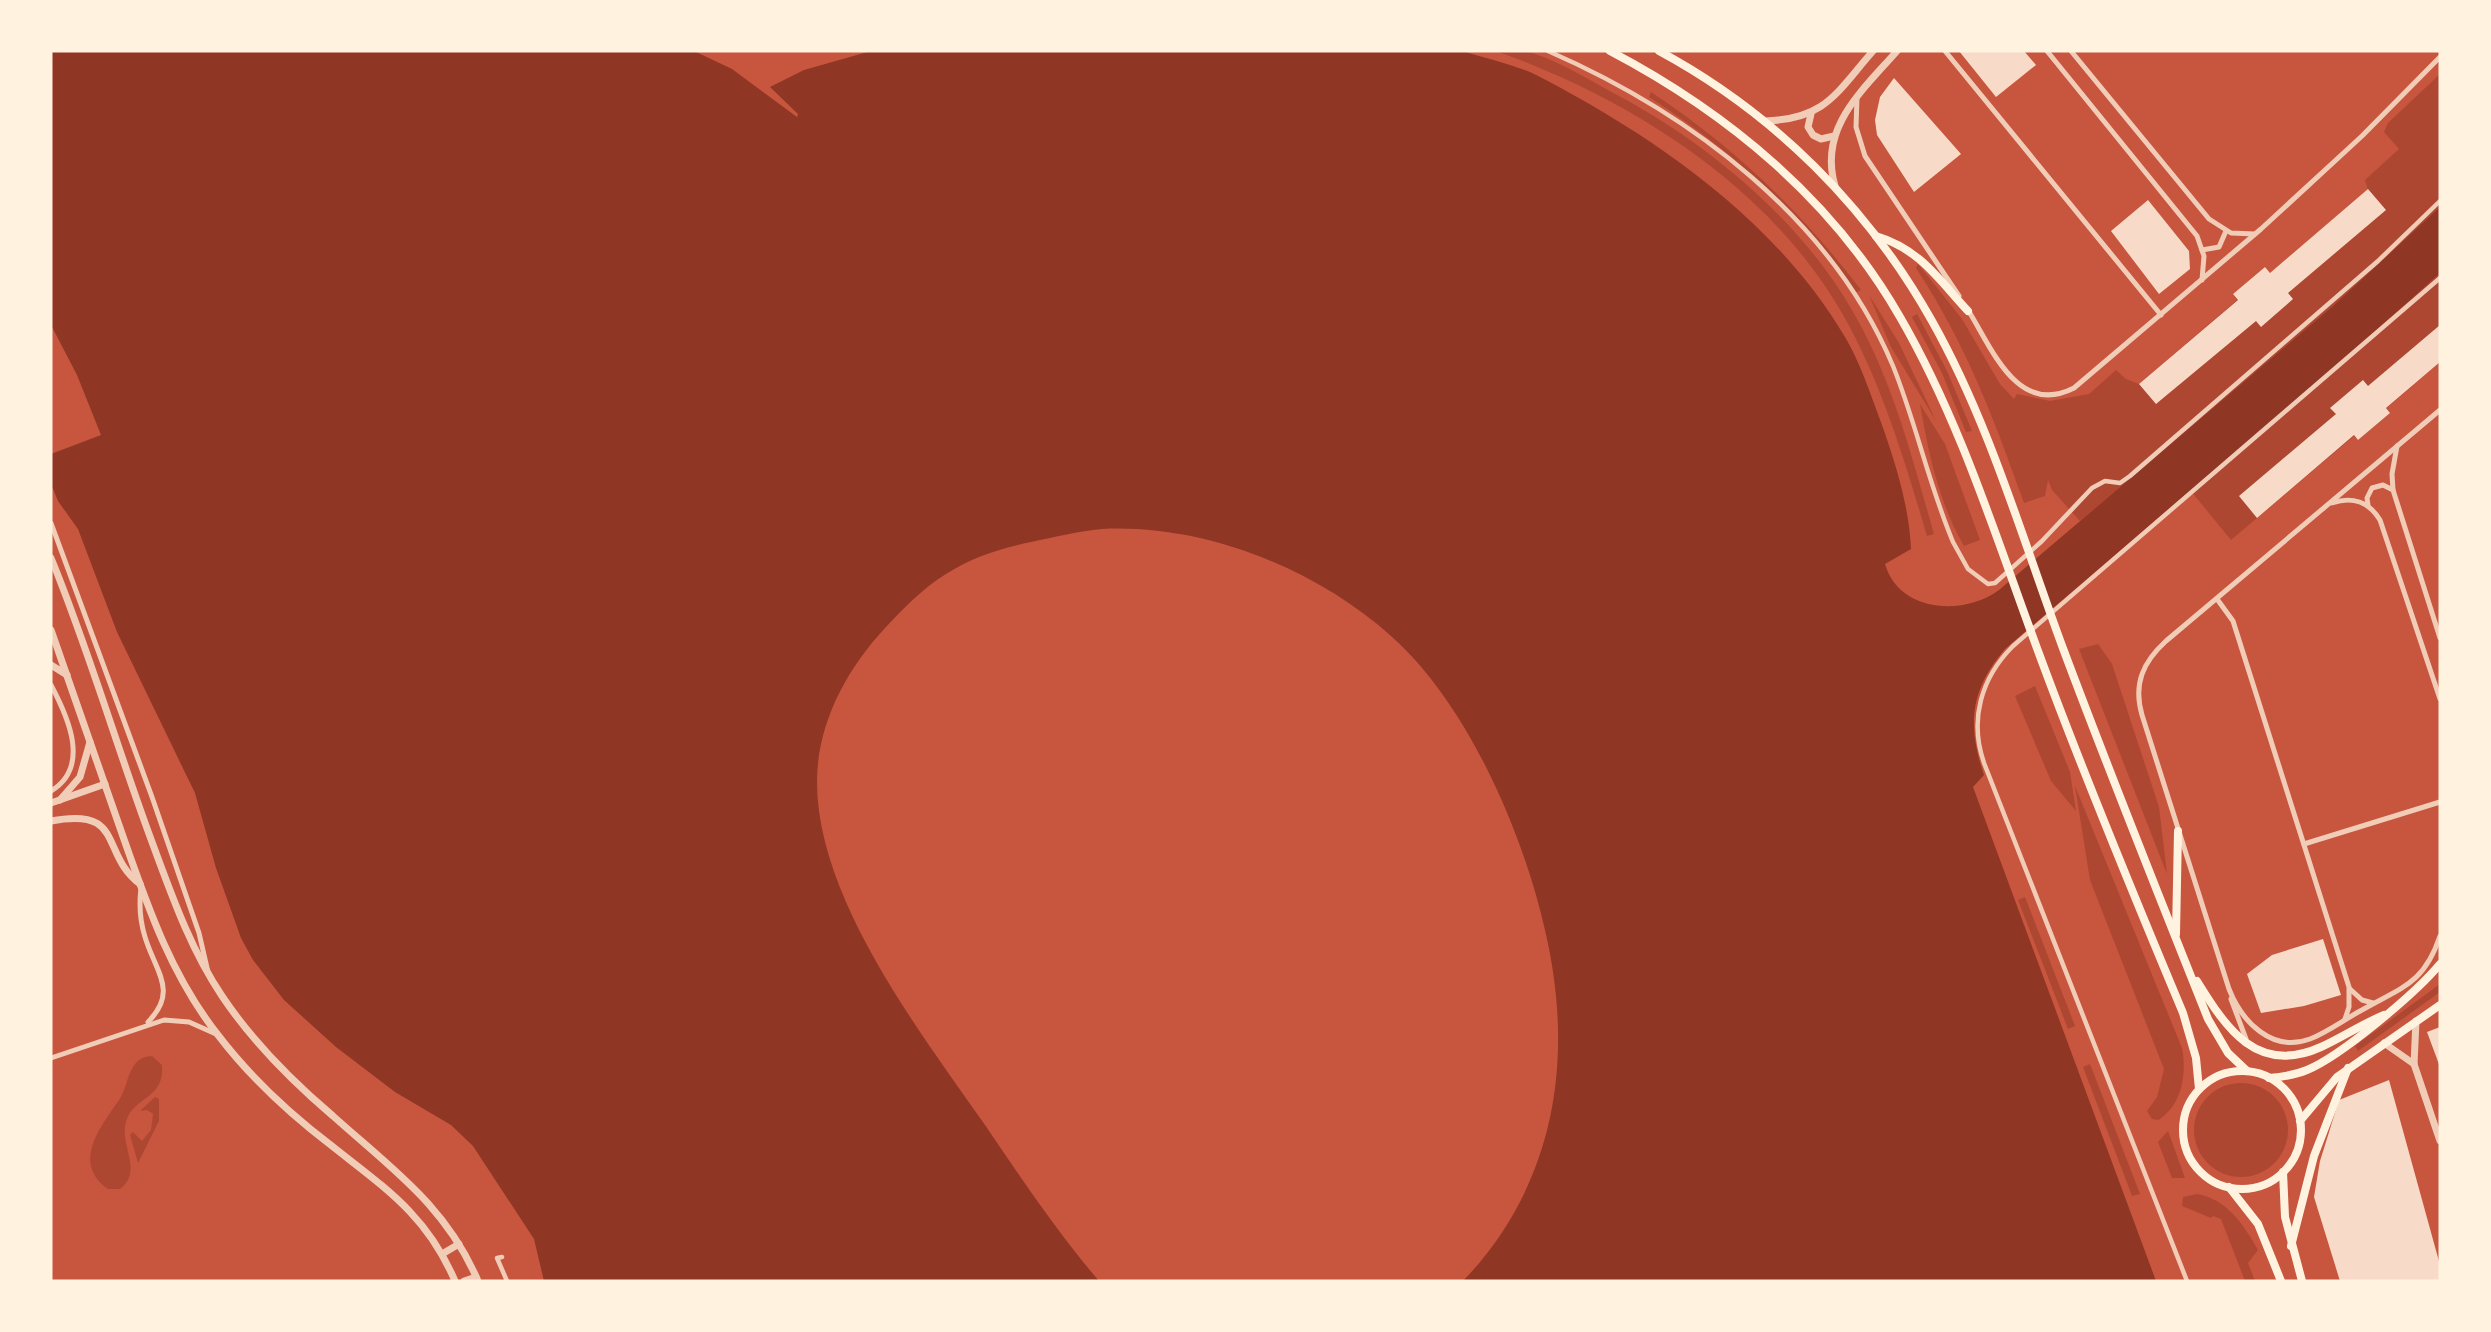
<svg xmlns="http://www.w3.org/2000/svg" width="2491" height="1332" viewBox="0 0 2491 1332" font-family="'DM Sans',sans-serif">
	<style>
		.green { fill: #ae4732 }
		.water { fill: #8f3625 }
		.building { fill: #f7dbc8 }
		.lines { fill: none; stroke-linecap: round; stroke-linejoin: round }
		.pedestrian { stroke: #f1ccb7; stroke-width: 4.5 }
		.minor { stroke: #f1ccb7; stroke-width: 5 }
		.tertiary { stroke: #f1ccb7; stroke-width: 7 }
		.secondary { stroke: #fff3e0; stroke-width: 8 }
	</style>
	<rect width="100%" height="100%" fill="#c8553d"/>
	<g class="green">
		<path d="M1496,51C1505,51 1515,50 1523,51C1548,54 1595,83 1619,96C1712,146 1806,225 1857,319C1894,385 1913,461 1934,534L1927,536C1905,461 1881,381 1842,313C1769,186 1631,99 1496,51Z"/>
		<path d="M2440,74V207L2333,306L2080,521L2052,490L2048,480L2045,496L2024,503C1995,421 1965,342 1916,268L1918,264L1962,319L2000,384L2014,399L2017,394L2050,401L2089,394L2116,370L2126,379L2139,384L2237,300L2233,294L2265,267L2270,273L2368,190L2365,180L2399,149L2384,132L2388,123Z"/>
		<path d="M1651,92C1734,147 1801,211 1861,290L1855,293C1800,212 1732,150 1649,97Z"/>
		<polygon points="2440,273 2440,362 2387,408 2390,413 2358,440 2354,436 2231,540 2190,490"/>
		<polygon points="1869,295 1899,343 1936,421 1891,347"/>
		<polygon points="1917,314 1947,371 1972,431 1966,432 1942,373 1912,317"/>
		<path d="M1920,404L1945,444L1980,540L1964,546C1939,503 1928,452 1920,404Z"/>
		<polygon points="2098,644 2112,664 2159,807 2167,874 2079,649"/>
		<polygon points="2035,686 2070,772 2076,811 2051,781 2015,696"/>
		<path d="M2075,786L2182,1048C2187,1073 2182,1106 2158,1120L2152,1119L2147,1111L2157,1097L2164,1069L2090,880Z"/>
		<polygon points="2025,897 2075,1026 2068,1029 2018,900"/>
		<polygon points="2440,984 2440,992 2358,1051 2355,1046"/>
		<path d="M152,1056L162,1065C165,1100 133,1096 126,1122C119,1145 144,1171 120,1189H108C71,1163 101,1126 119,1100C130,1084 127,1057 152,1056Z"/>
		<polygon points="2090,1064 2140,1194 2132,1196 2083,1067"/>
		<circle cx="2241" cy="1130" r="47"/>
		<polygon points="155,1097 159,1099 159,1121 138,1163 130,1135 133,1132 142,1141 151,1130 153,1114 147,1110 140,1111"/>
		<polygon points="2168,1131 2185,1178 2172,1178 2158,1142"/>
		<path d="M2197,1194C2227,1199 2244,1225 2258,1250L2248,1263L2255,1281H2245L2221,1219L2213,1216L2211,1218L2182,1206L2183,1197Z"/>
	</g>
	<path class="water" d="M51,51H694L732,69L797,117L798,114L770,87L804,70L871,51H1462C1487,59 1518,65 1542,78C1660,140 1776,221 1845,337C1861,364 1871,396 1882,425C1896,465 1909,506 1911,549L1885,564C1899,613 1964,616 1999,590L2333,306L2440,207V273L2332,370L2005,649C1970,690 1967,725 1984,775L1973,787L2156,1281H1463C1556,1184 1575,1058 1545,930C1523,833 1468,704 1391,636C1315,568 1204,524 1102,529C1078,531 1055,537 1031,542C1002,548 972,557 946,574C923,588 904,608 885,628C846,670 817,724 817,782C817,899 920,1032 985,1125C1021,1178 1057,1232 1099,1281H544L534,1239L473,1146L451,1125L395,1092L336,1047L284,1000L253,960L241,938L216,868L195,793L117,632L78,529L58,501L51,484V454L101,435L77,375L51,325Z"/>
	<g class="building">
		<polygon points="1959,51 2024,51 2036,65 1996,97"/>
		<polygon points="1894,78 1961,154 1914,192 1877,135 1875,120 1880,97"/>
		<polygon points="2368,189 2386,210 2288,293 2293,299 2261,327 2256,321 2156,404 2139,384 2238,300 2233,294 2265,267 2270,273"/>
		<polygon points="2148,200 2189,251 2190,269 2159,294 2111,231"/>
		<polygon points="2440,325 2440,362 2386,408 2390,413 2358,440 2354,435 2257,518 2239,496 2336,414 2330,408 2363,380 2368,386"/>
		<polygon points="2323,939 2341,995 2304,1006 2261,1013 2247,974 2272,955"/>
		<polygon points="2440,1027 2440,1067 2427,1032"/>
		<polygon points="2389,1080 2440,1265 2440,1280 2340,1281 2314,1197 2320,1161 2339,1100"/>
	</g>
	<g class="lines">
		<g class="pedestrian">
			<path d="M1548,51C1690,113 1831,218 1893,366C1916,423 1929,485 1953,542L1968,569L1988,584L1995,583L2042,541L2092,488L2105,481L2120,483L2130,476L2378,261L2440,201"/>
			<polyline points="502,1257 497,1258 507,1281"/>
			<path d="M2187,1281L1984,763C1969,720 1981,678 2013,646L2440,278"/>
		</g>
		<g class="minor">
			<polyline points="1945,51 2161,315"/>
			<polyline points="2047,51 2197,236 2204,256 2202,280"/>
			<polyline points="2071,51 2209,219 2231,233 2255,234"/>
			<polyline points="1857,98 1856,127 1865,156 1959,296"/>
			<polyline points="2202,250 2219,247 2226,231"/>
			<path d="M1968,310C1992,348 2017,417 2074,388L2261,229L2362,136L2440,57"/>
			<path d="M2440,410L2166,641C2143,662 2133,684 2142,715L2229,989C2242,1022 2272,1053 2310,1039C2328,1032 2345,1019 2362,1010C2402,987 2424,984 2440,936"/>
			<polyline points="2397,446 2392,474 2393,490 2440,638"/>
			<path d="M2332,503C2352,496 2369,502 2380,520L2440,699"/>
			<polyline points="2368,505 2367,498 2372,488 2383,485 2393,490"/>
			<polyline points="51,523 152,797 199,933 208,972"/>
			<polyline points="2217,599 2233,621 2349,987 2349,1007 2345,1019"/>
			<path d="M51,685C68,717 91,767 51,791"/>
			<polyline points="2304,844 2440,802"/>
			<path d="M141,888C139,904 140,921 145,937C155,971 179,991 148,1022"/>
			<polyline points="2350,989 2362,1000 2373,1003"/>
			<polyline points="2231,999 2246,1039"/>
			<polyline points="51,1058 164,1020 189,1022 216,1034"/>
		</g>
		<g class="tertiary">
			<polyline points="1811,114 1808,127 1813,135 1821,139 1834,136"/>
			<path d="M1765,121C1826,119 1836,93 1873,51"/>
			<path d="M1835,186C1818,128 1862,91 1897,51"/>
			<path d="M51,558C89,650 117,748 152,842C172,896 190,948 222,996C252,1041 292,1081 333,1116C392,1169 446,1206 478,1281"/>
			<path d="M51,630C74,695 96,760 119,825C145,899 169,973 218,1035C250,1077 290,1114 332,1146C385,1188 427,1215 455,1281"/>
			<polyline points="51,665 67,675"/>
			<polyline points="60,800 80,777 90,742"/>
			<polyline points="51,803 105,784"/>
			<path d="M51,821C126,807 99,853 140,884"/>
			<polyline points="2416,1021 2414,1064 2440,1141"/>
			<polyline points="2384,1043 2414,1064"/>
			<polyline points="442,1254 459,1244"/>
			<polyline points="464,1281 476,1277"/>
		</g>
		<g class="secondary">
			<path d="M1610,51C1728,113 1833,200 1900,317C1962,424 1998,544 2041,659C2085,778 2134,896 2183,1013L2196,1058L2199,1089"/>
			<path d="M1659,51C1774,113 1868,207 1932,321C1990,424 2023,541 2064,651C2110,774 2159,896 2208,1019L2228,1053L2247,1071"/>
			<path d="M1876,236C1920,249 1939,280 1968,311"/>
			<polyline points="2176,934 2178,831"/>
			<path d="M2197,981C2226,1028 2257,1076 2321,1047C2343,1037 2362,1024 2384,1015"/>
			<circle cx="2242" cy="1130" r="59"/>
			<path d="M2269,1078C2282,1077 2295,1075 2307,1070C2341,1056 2416,993 2440,964"/>
			<polyline points="2300,1121 2337,1077 2440,1005"/>
			<polyline points="2283,1172 2285,1217 2302,1281"/>
			<polyline points="2229,1187 2258,1224 2281,1281"/>
			<polyline points="2291,1246 2314,1156 2348,1068"/>
		</g>
	</g>
	<rect width="2491" height="1332" fill="none" stroke="#fff3e0" stroke-width="105"/>
</svg>
